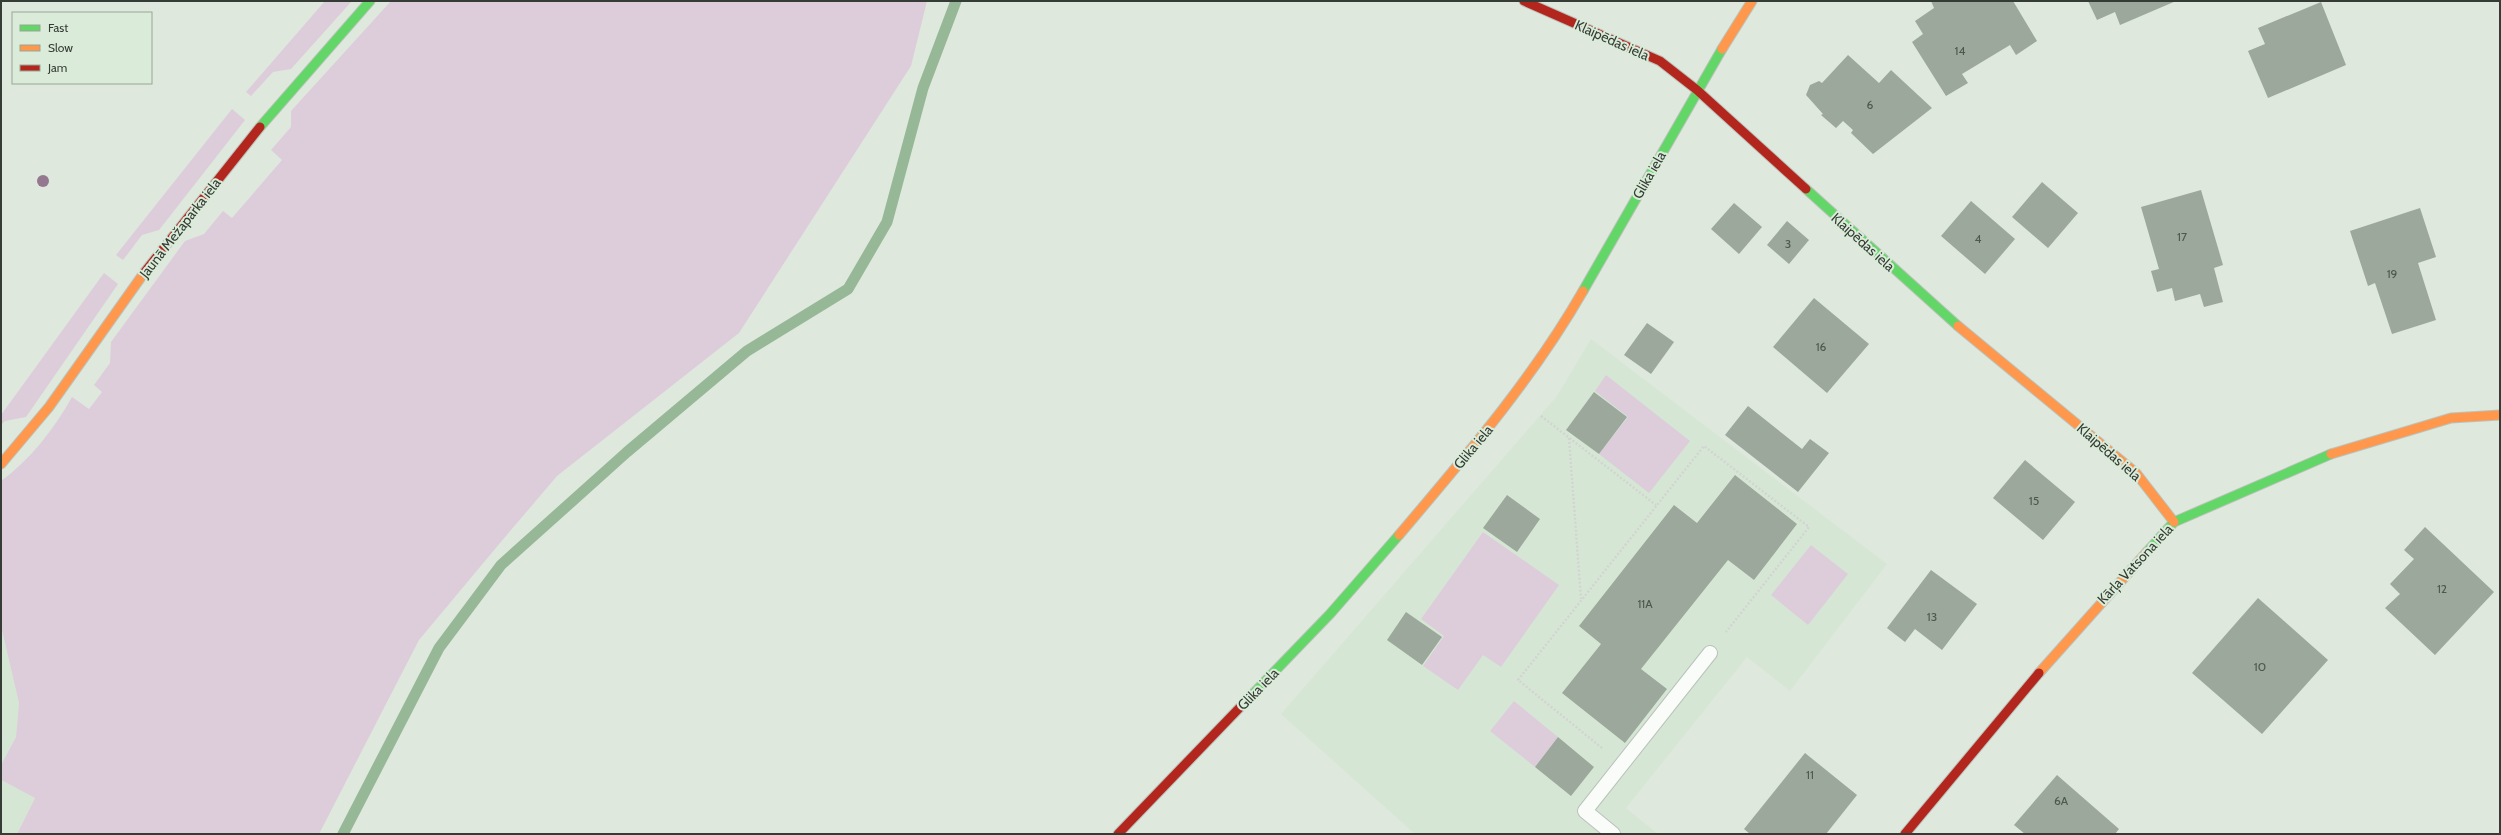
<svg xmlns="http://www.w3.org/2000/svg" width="2501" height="835" viewBox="0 0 2501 835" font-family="Cabin,sans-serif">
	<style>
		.built { fill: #d5e7d4 }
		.green { fill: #ddcdda }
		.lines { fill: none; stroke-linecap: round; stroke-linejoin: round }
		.stream { stroke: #97b896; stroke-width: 11 }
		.building { fill: #9ba89b }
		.lane-casing { stroke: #bac2ba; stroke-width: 16 }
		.fast-casing { stroke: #bac2ba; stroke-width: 11 }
		.slow-casing { stroke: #bac2ba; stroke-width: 11 }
		.jam-casing { stroke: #bac2ba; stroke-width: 11 }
		.path { stroke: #d2d4d2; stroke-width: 2.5; stroke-dasharray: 2 2; stroke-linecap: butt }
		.lane { stroke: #fafcfa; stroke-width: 14 }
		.fast { stroke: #63d668; stroke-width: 9 }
		.slow { stroke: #ff974d; stroke-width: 9 }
		.jam { stroke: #b3261e; stroke-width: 9 }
		.tree { fill: #937890 }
		.labels { text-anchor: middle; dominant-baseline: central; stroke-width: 4; stroke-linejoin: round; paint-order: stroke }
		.number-label { font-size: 12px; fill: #4e574e }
		.street-label { font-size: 14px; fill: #353c35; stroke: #daecd9 }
	</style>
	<rect width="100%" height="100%" fill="#dee8dd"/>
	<g class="built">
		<polygon points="1591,339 1887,564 1790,691 1747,657 1626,808 1658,834 1415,834 1281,714 1557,396"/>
		<polygon points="1,626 19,703 16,737 1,765"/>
		<polygon points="1,780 35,798 17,834 1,834"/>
	</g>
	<g class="green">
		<polygon points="325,1 352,1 291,69 273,72 251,96 246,92"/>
		<path d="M391,1H927L911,66L739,333L557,476L500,543L419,640L319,834H17L35,798L1,780V765L16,737L19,703L1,626V481C31,459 54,429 72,397L89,409L102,392L94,385L110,363L111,342L185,241L204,234L223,211L232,218L282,160L271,150L291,127V111Z"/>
		<polygon points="232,109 245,120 159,230 142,235 123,260 116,255"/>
		<polygon points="104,273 118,284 26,417 5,421 1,425 1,415"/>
		<polygon points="1606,375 1690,441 1649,493 1599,454 1628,417 1595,391"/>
		<polygon points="1483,532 1559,585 1501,667 1483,655 1458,690 1423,666 1444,636 1421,619"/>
		<polygon points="1811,545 1848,574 1808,625 1771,595"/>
		<polygon points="1514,701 1558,737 1535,767 1490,731"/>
	</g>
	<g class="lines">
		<polyline class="stream" points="343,834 439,648 501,565 627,452 747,351 848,289 887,222 923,88 956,1"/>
	</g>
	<g class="building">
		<polygon points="1931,1 2013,1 2037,41 2016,55 2010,45 1962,74 1968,83 1946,96 1912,42 1923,34 1915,21 1934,8"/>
		<polygon points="2088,1 2176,1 2120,25 2115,12 2097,20"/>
		<polygon points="2321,2 2346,65 2268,98 2248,51 2265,44 2258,28"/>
		<polygon points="1848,55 1879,83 1891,70 1932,108 1873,154 1851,133 1853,130 1843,121 1836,128 1821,115 1823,114 1806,95 1810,85 1819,81 1822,83"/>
		<polygon points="2042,182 2078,213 2048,248 2012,217"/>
		<polygon points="2201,190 2223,265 2214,268 2223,302 2204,307 2200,294 2175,301 2172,288 2157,292 2151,271 2159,269 2141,207"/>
		<polygon points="1971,201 2015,239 1985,274 1941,236"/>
		<polygon points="1734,203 1762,227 1739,254 1711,229"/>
		<polygon points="2420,208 2436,257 2418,263 2436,320 2392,334 2375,283 2368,286 2350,231"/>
		<polygon points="1787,221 1809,240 1789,264 1767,245"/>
		<polygon points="1814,298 1869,344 1827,393 1773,347"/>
		<polygon points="1647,323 1674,342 1651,374 1624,355"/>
		<polygon points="1594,392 1627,417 1599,454 1566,430"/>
		<polygon points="1748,406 1802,449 1810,439 1829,453 1798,492 1725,435"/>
		<polygon points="2025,460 2075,502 2043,540 1993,498"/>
		<polygon points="1735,475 1797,524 1754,580 1728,560 1641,669 1667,689 1625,743 1562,693 1601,644 1579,626 1674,505 1697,523"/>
		<polygon points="1507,495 1540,519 1517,552 1483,528"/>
		<polygon points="2425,527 2494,592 2435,655 2385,608 2400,594 2390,584 2414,559 2404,550"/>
		<polygon points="1931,570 1977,604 1942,650 1915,629 1905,642 1887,628"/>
		<polygon points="2258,598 2328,660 2262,734 2192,673"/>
		<polygon points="1406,612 1442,637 1422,665 1387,640"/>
		<polygon points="1558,737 1594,767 1571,796 1535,767"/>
		<polygon points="1805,753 1857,795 1826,834 1750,834 1744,829"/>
		<polygon points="2057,775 2119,829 2115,834 2025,834 2014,825"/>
	</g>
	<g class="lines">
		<g class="lane-casing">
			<polyline id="lane" points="1613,834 1585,811 1710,653"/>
		</g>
		<g class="fast-casing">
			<g id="fast">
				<polyline points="260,127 370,1"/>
				<polyline points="1806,189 1958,326"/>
				<polyline points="1583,291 1722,49"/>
				<polyline points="2147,552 2174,522 2331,454"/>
				<polyline points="1248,699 1330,614 1399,535"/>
			</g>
		</g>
		<g class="slow-casing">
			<g id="slow">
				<polyline points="1722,49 1752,1"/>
				<polyline points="1958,326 2136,473 2174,522"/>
				<polyline points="2331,454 2451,418 2500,415"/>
				<polyline points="1,464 49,407 144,273"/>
				<path d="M1399,535C1465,457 1532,380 1583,291"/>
				<polyline points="2039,673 2147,552"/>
			</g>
		</g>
		<g class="jam-casing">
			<g id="jam">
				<polyline points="1524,1 1660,61 1697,90 1806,189"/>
				<polyline points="144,273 260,127"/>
				<polyline points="1118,834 1248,699"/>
				<polyline points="1905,834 2039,673"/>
			</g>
		</g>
		<g class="path">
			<polyline points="1541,416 1656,505"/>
			<polyline points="1569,438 1581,599"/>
			<polyline points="1602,748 1518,680 1704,446 1809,527 1726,632"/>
		</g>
		<use href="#lane" class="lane"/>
		<use href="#fast" class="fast"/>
		<use href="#slow" class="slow"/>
		<use href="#jam" class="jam"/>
	</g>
	<circle class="tree" cx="43" cy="181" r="6"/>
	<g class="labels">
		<g class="number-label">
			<text x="1960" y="50">14</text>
			<text x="1870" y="104">6</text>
			<text x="2182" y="236">17</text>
			<text x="1978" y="238">4</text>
			<text x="1788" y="243">3</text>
			<text x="2392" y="273">19</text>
			<text x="1821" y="346">16</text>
			<text x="2034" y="500">15</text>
			<text x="2442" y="588">12</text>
			<text x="1645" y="603">11A</text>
			<text x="1932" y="616">13</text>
			<text x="2260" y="666">10</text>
			<text x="1810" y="774">11</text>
			<text x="2061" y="800">6A</text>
		</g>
		<g class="street-label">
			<text transform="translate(1612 40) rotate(24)">Klaipēdas iela</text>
			<text transform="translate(1649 175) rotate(-60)">Glika iela</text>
			<text transform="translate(180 228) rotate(-52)">Jaunā Mežaparka iela</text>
			<text transform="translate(1863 242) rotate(42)">Klaipēdas iela</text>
			<text transform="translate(1473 447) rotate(-50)">Glika iela</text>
			<text transform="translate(2109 452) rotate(41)">Klaipēdas iela</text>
			<text transform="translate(2135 564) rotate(-47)">Kārļa Vatsona iela</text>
			<text transform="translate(1258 689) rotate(-46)">Glika iela</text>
		</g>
	</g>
	<rect width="2501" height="835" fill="none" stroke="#353c35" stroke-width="4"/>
	<rect x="12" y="12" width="140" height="72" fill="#daecd9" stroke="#98a697"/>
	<rect x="20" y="25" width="20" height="6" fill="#63d668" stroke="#98a697"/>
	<text x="48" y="32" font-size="12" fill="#353c35">Fast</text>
	<rect x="20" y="45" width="20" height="6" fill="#ff974d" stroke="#98a697"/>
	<text x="48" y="52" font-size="12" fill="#353c35">Slow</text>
	<rect x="20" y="65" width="20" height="6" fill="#b3261e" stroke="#98a697"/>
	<text x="48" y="72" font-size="12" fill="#353c35">Jam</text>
</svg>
